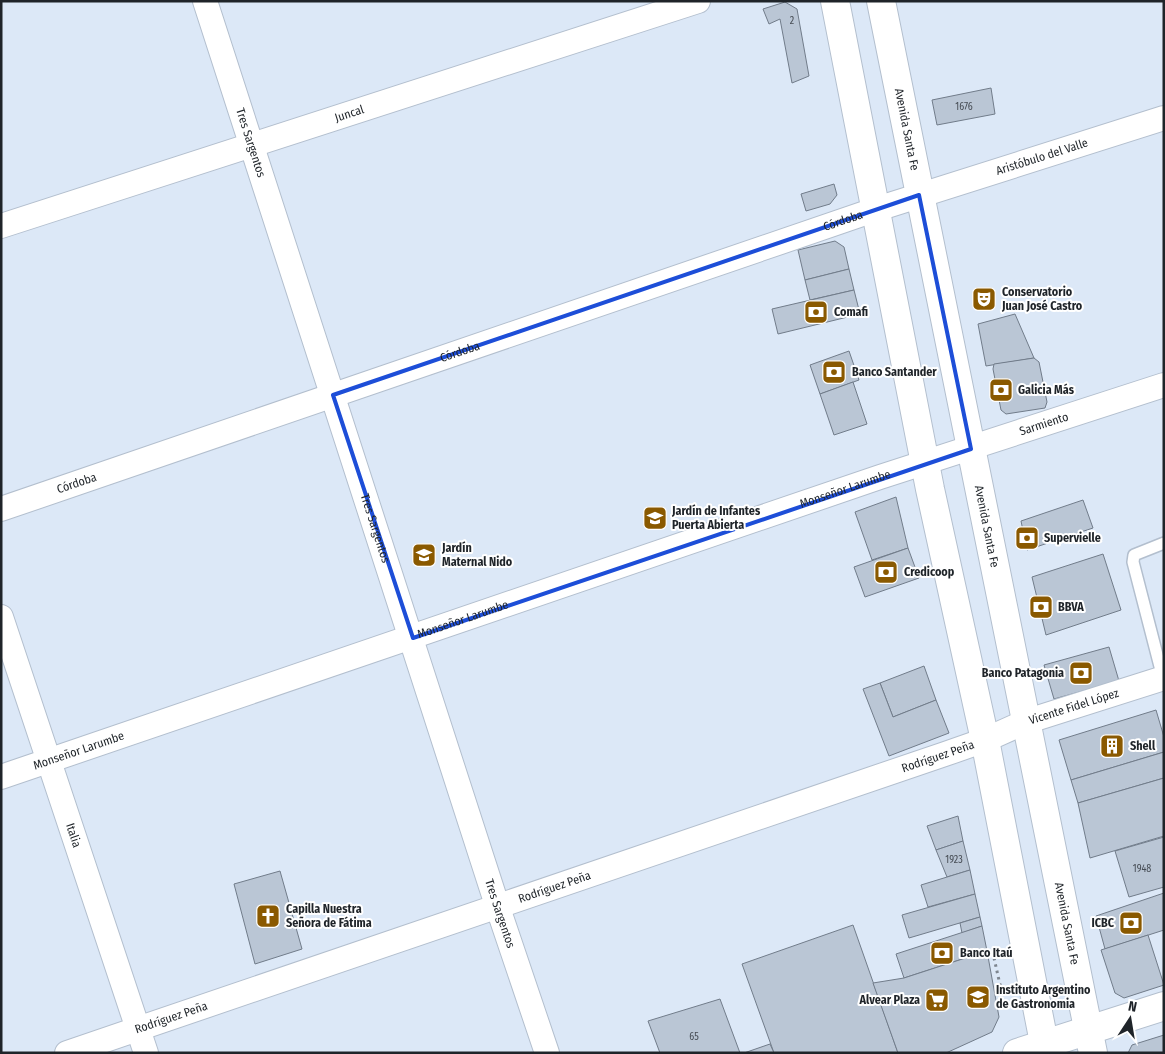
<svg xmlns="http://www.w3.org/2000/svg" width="1165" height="1054" viewBox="0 0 1165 1054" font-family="'Fira Sans Condensed',sans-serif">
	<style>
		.building { fill: #bac6d5; stroke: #717c8a }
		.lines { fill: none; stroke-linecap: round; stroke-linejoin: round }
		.lane-casing { stroke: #b3bfce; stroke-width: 14 }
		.street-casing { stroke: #b3bfce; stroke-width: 26 }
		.secondary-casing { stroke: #b3bfce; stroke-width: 30 }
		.path { stroke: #7e8690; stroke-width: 3; stroke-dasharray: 2.5 4; stroke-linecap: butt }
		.lane { stroke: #fff; stroke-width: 11 }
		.street { stroke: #fff; stroke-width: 24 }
		.secondary { stroke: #fff; stroke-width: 28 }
		.marked { fill: none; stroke: #1d4ed8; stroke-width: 4; stroke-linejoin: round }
		.labels { text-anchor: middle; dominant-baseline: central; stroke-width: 4; stroke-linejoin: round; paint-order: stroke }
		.number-label { font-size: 10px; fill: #464c54 }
		.street-label { font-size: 12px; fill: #1f2429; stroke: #fff }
		.poi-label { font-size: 12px; font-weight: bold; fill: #1f2429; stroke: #fff; text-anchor: start }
	</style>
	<rect width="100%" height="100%" fill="#dce8f7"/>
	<g class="building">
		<polygon points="785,2 797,9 809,76 792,83 780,19 769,24 763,9"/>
		<polygon points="991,88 995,114 937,125 932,100"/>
		<polygon points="834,184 837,195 830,204 806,211 801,194"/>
		<polygon points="835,241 844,247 849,269 805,280 798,250"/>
		<polygon points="849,269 854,290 810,300 805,280"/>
		<polygon points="854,290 860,314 778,334 772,309"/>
		<polygon points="1015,314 1034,358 986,366 978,324"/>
		<polygon points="849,351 859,380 820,394 810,365"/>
		<polygon points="1034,358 1039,362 1047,402 1045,408 1006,414 1001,410 993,369 994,364"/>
		<polygon points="853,382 867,424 834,435 820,394"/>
		<polygon points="896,497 908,548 872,560 855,512"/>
		<polygon points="1083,500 1093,528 1027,550 1021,521"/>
		<polygon points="908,548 919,578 865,597 854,567"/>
		<polygon points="1103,554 1121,610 1046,635 1032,577"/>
		<polygon points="1109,647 1119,681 1054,699 1044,665"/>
		<polygon points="924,666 936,700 893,717 880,683"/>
		<polygon points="880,683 893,717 936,700 949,733 889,756 863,689"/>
		<polygon points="1156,710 1164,737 1164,752 1071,780 1059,740"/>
		<polygon points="1164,752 1164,778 1078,803 1071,780"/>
		<polygon points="1164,778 1164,836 1090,858 1078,803"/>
		<polygon points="958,816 963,841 936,850 927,826"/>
		<polygon points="1164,837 1164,887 1129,897 1115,851"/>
		<polygon points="963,841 970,870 947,877 936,850"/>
		<polygon points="970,870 975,894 928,907 921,885"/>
		<polygon points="280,871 302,949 255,964 234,884"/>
		<polygon points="1164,893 1164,930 1105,949 1096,916"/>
		<polygon points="975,894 980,917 909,938 902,915"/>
		<polygon points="980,917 982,926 962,933 960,923"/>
		<polygon points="853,925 898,1053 774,1053 742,964"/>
		<polygon points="982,926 987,951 904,978 896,954"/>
		<polygon points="1148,935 1164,985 1124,998 1115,993 1101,950"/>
		<polygon points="987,951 999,1017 992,1032 946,1053 898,1053 873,983 904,978"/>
		<polygon points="720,999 740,1053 660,1053 648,1021"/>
		<polygon points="1164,1035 1164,1053 1128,1053 1132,1045"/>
		<polygon points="770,1044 774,1053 744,1053"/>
	</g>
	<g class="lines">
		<g class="lane-casing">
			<polyline id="lane" points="1163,678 1133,562 1134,555 1164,543"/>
		</g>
		<g class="street-casing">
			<g id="street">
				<path id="s1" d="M205,1L498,908L547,1053"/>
				<path id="s2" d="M1,226L698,1"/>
				<path id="s3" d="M1,509L877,209L1164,118"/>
				<path id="s4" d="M1,617L146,1053"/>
				<path id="s5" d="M1,777L880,477L1164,385"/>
				<path id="s6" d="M67,1053L945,754L985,740L1025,722L1164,678"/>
			</g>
		</g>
		<g class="secondary-casing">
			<g id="secondary">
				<polyline points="835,1 930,489 985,740 1046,1053"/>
				<path id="s7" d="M881,1L1093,1053"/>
				<polyline points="1017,1053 1164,1006"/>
			</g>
		</g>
		<polyline class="path" points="994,958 1001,989"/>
		<use href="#lane" class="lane"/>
		<use href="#street" class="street"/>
		<use href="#secondary" class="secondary"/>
	</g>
	<path class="marked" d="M919,195L971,449L413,638L333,395Z"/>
	<defs>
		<g id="theatre-square" transform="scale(1.25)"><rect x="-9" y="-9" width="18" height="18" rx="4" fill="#8a5900" stroke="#fff"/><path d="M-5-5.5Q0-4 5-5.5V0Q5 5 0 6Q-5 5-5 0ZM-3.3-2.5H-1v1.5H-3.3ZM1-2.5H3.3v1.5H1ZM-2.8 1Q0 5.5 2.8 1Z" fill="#fff"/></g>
		<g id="bank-square" transform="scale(1.25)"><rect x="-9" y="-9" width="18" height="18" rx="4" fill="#8a5900" stroke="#fff"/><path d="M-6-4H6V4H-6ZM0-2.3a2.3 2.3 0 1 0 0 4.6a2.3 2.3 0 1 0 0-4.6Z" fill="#fff"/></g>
		<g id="school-square" transform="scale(1.25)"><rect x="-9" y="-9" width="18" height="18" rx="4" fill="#8a5900" stroke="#fff"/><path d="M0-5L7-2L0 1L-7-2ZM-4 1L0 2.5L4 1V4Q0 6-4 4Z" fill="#fff"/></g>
		<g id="building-square" transform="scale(1.25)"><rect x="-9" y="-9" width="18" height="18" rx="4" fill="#8a5900" stroke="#fff"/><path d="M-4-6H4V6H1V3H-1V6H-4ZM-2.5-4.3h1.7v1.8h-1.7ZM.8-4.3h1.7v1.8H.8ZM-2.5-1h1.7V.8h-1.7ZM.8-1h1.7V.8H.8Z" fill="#fff"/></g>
		<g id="church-square" transform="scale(1.25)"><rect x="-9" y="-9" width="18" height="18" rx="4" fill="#8a5900" stroke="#fff"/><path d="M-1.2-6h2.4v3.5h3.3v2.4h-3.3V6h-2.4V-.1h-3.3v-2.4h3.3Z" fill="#fff"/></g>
		<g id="supermarket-square" transform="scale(1.25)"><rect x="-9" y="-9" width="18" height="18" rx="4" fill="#8a5900" stroke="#fff"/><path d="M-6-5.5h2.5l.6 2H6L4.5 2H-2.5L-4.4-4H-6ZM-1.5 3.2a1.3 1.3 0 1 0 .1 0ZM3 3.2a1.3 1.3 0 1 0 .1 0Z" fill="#fff"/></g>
	</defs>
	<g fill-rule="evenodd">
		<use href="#theatre-square" x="984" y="299"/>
		<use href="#bank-square" x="816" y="312"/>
		<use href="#bank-square" x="834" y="372"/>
		<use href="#bank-square" x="1001" y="390"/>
		<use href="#school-square" x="655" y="518"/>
		<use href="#bank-square" x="1027" y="538"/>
		<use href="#school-square" x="424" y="555"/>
		<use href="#bank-square" x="886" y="572"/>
		<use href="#bank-square" x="1041" y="607"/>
		<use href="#bank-square" x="1081" y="673"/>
		<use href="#building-square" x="1112" y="746"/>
		<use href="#church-square" x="268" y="916"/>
		<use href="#bank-square" x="1131" y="923"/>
		<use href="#bank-square" x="942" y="953"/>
		<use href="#school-square" x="978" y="997"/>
		<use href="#supermarket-square" x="937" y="1000"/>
	</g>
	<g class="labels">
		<g class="number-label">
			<text x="792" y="21">2</text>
			<text x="964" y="107">1676</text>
			<text x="954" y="860">1923</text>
			<text x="1142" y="869">1948</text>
			<text x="694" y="1037">65</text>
		</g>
		<g class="street-label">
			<text stroke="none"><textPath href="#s2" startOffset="366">Juncal</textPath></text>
			<text stroke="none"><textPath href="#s7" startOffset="131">Avenida Santa Fe</textPath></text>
			<text stroke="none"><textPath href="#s1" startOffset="149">Tres Sargentos</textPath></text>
			<text stroke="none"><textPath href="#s3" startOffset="1099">Aristóbulo del Valle</textPath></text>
			<text stroke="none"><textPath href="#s3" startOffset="890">Córdoba</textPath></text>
			<text stroke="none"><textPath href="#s3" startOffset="485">Córdoba</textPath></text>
			<text stroke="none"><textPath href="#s5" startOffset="1101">Sarmiento</textPath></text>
			<text stroke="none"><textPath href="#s3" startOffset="80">Córdoba</textPath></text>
			<text stroke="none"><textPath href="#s5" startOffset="892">Monseñor Larumbe</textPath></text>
			<text stroke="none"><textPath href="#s1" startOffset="554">Tres Sargentos</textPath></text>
			<text stroke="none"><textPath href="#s7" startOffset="536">Avenida Santa Fe</textPath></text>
			<text stroke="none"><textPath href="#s5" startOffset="488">Monseñor Larumbe</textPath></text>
			<text stroke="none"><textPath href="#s6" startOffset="1065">Vicente Fidel López</textPath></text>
			<text stroke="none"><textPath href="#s5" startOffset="82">Monseñor Larumbe</textPath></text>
			<text stroke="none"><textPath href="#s6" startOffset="920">Rodríguez Peña</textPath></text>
			<text stroke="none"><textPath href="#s4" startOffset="230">Italia</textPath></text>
			<text stroke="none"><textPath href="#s6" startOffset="515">Rodríguez Peña</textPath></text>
			<text stroke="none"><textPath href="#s1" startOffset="959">Tres Sargentos</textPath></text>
			<text stroke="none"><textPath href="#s7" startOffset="941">Avenida Santa Fe</textPath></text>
			<text stroke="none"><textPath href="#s6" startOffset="110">Rodríguez Peña</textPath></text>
		</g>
		<g class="poi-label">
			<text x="1002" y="292">Conservatorio<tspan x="1002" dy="14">Juan José Castro</tspan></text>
			<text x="834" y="312">Comafi</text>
			<text x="852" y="372">Banco Santander</text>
			<text x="1018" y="390">Galicia Más</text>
			<text x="672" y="511">Jardín de Infantes<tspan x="672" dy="14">Puerta Abierta</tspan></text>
			<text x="1044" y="538">Supervielle</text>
			<text x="442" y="548">Jardín<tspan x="442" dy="14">Maternal Nido</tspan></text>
			<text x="904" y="572">Credicoop</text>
			<text x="1058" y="607">BBVA</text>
			<text x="1064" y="673" text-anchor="end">Banco Patagonia</text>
			<text x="1130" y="746">Shell</text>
			<text x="286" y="909">Capilla Nuestra<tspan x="286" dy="14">Señora de Fátima</tspan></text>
			<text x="1114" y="923" text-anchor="end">ICBC</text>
			<text x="960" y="953">Banco Itaú</text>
			<text x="996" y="990">Instituto Argentino<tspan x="996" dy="14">de Gastronomia</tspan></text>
			<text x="920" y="1000" text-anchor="end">Alvear Plaza</text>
		</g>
	</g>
	<rect width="1165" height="1054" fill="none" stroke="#1f2429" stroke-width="5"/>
	<g transform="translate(1130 1019) rotate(12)" stroke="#ffffff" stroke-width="4" paint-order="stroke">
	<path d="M0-4L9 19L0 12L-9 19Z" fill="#1f2429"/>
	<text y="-8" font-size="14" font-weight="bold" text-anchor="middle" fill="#1f2429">N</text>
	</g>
</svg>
